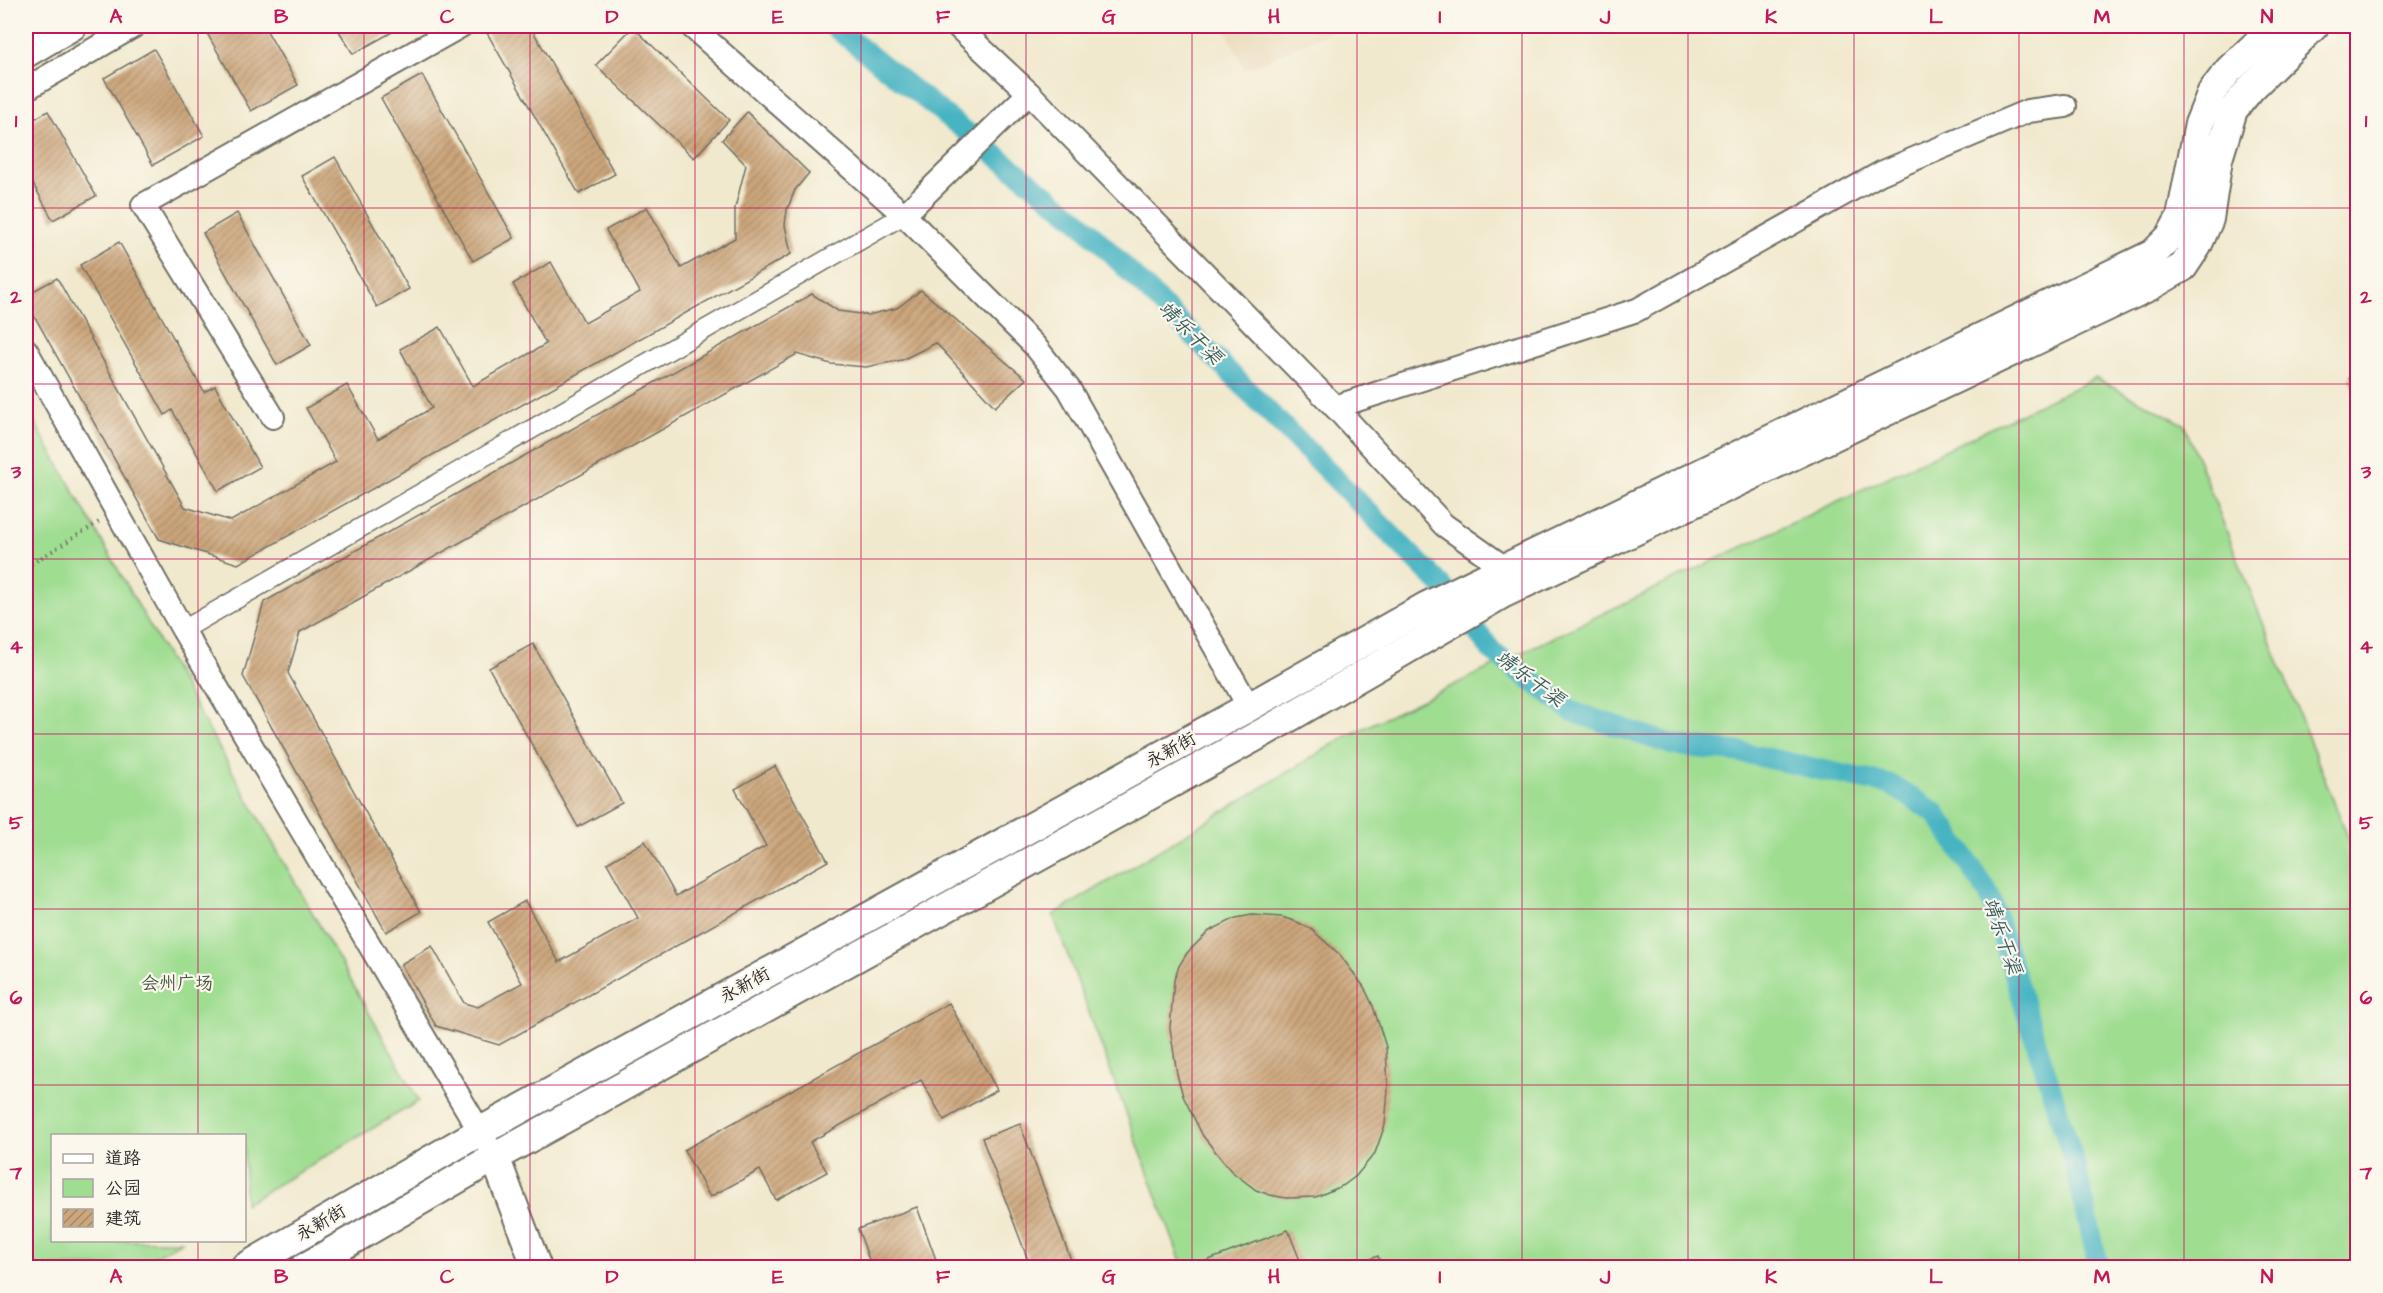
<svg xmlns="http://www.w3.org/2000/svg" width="2383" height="1293" viewBox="0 0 2383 1293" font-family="'Architects Daughter','LXGW WenKai TC',sans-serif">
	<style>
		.built { fill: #e9d9ba }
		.green { fill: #9fdd91; stroke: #65845e; stroke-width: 1.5 }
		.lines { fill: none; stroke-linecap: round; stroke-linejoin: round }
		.canal { stroke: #46b4c2; stroke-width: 21 }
		.building { fill: url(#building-hatch) }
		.pedestrian-casing { stroke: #706e64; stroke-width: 21 }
		.minor-casing { stroke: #706e64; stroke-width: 26 }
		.tertiary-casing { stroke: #706e64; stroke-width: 32 }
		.path { stroke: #706e64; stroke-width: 4; stroke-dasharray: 1.5 4.5; stroke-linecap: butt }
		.pedestrian { stroke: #fff; stroke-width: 18 }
		.minor { stroke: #fff; stroke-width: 22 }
		.tertiary { stroke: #fff; stroke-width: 28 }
		.grid { fill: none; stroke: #c2185b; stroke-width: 1.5; stroke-opacity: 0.55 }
		.labels { text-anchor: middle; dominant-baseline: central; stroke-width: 4.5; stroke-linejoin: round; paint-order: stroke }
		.street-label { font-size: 18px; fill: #2b2b2b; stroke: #fbf7ec }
		.park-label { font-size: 18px; fill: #485844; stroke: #fbf7ec }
		.water-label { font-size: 20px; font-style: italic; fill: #345b60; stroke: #fbf7ec }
		.neatline { fill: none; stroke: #c2185b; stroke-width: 2 }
		.grid-label { font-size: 20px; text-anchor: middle; font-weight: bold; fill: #c2185b }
	</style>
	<defs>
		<pattern id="building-hatch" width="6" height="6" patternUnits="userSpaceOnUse" patternTransform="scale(1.5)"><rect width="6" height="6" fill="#cca67c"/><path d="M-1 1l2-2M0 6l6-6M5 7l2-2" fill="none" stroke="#a68766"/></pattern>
	</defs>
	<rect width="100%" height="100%" fill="#fbf7ec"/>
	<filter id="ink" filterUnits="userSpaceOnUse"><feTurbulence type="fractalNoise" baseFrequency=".0167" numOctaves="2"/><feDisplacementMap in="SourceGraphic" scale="12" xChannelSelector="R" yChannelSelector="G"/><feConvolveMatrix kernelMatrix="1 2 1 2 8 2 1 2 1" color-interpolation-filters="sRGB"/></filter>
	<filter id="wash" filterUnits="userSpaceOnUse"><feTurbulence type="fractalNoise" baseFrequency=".008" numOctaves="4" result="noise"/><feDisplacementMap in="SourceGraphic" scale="24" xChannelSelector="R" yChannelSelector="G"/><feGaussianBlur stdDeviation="1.35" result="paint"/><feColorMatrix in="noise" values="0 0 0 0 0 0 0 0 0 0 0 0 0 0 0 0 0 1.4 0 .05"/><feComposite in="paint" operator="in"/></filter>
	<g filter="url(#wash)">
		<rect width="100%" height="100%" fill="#f1e9ce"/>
		<g class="built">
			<polygon points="1224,26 1342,26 1245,70"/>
			<polygon points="2357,306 2357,399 2352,382 2355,307"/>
		</g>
		<g class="green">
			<polygon points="2095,378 2184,424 2357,860 2357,1267 1183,1267 1053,915 1345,737"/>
			<polygon points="26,407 419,1101 245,1204 244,1136 52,1136 52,1240 182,1241 136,1267 26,1267"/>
		</g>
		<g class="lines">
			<polyline class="canal" points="833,26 1079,221 1440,584 1492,651 1573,712 1673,745 1739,752 1891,785 1936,813 1989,894 2076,1168 2099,1268"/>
		</g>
		<g id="blocks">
			<g class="building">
				<polygon points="203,26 264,26 298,85 251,111"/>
				<polygon points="336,26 403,26 353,54"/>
				<polygon points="496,26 530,26 615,174 579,194 486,31"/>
				<polygon points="633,27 729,120 694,158 596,65"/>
				<polygon points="154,49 204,136 153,165 104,78"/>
				<polygon points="422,75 514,238 473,261 381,98"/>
				<polygon points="48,111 96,196 53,220 26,171 26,124"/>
				<polygon points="747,112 809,173 795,190 787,210 785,225 791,254 238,564 159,539 26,301 26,295 57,278 185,507 231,521 336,462 306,408 347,385 378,439 432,408 400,349 440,327 473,386 546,344 513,284 551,262 585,323 640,292 606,230 647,207 681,268 735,238 735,208 746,165 722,140"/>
				<polygon points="335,157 409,289 377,307 302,176"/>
				<polygon points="237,213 311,345 277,365 203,233"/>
				<polygon points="119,242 204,392 215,386 260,467 218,491 172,410 165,415 80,265"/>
				<polygon points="921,290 1026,379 995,407 936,343 902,360 866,367 831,364 797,354 300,632 288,673 421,912 386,932 243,676 264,602 812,294 838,311 868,315 897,308"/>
				<polygon points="2358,375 2358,400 2357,400 2349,378"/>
				<polygon points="533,644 622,803 578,827 489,668"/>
				<polygon points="775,766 828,861 499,1045 436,1026 401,964 432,946 464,1003 478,1007 522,983 488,922 525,901 559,962 638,918 607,863 645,841 676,896 766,846 735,789"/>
				<polygon points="1252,915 1282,917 1297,922 1311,929 1340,955 1364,987 1373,1006 1386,1047 1388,1089 1385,1125 1375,1153 1356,1176 1344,1185 1316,1197 1286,1198 1270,1195 1256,1190 1231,1171 1203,1136 1183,1096 1177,1074 1170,1028 1174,980 1179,966 1187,953 1209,931 1236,918"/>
				<polygon points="949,1003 997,1090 944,1120 921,1080 810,1142 827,1172 776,1200 760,1170 710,1197 684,1150"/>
				<polygon points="1020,1124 1074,1268 1031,1268 982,1138"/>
				<polygon points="917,1207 939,1268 872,1268 858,1229"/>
				<polygon points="1288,1230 1303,1268 1190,1268 1190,1267"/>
				<polygon points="1378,1256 1382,1268 1349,1268 1349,1267"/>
				<polygon points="696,1261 698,1268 680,1268 680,1267"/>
			</g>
		</g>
	</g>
	<g filter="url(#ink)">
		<use href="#blocks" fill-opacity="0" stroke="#706e64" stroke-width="1.5"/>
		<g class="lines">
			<g class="pedestrian-casing">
				<polyline id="pedestrian" points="183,630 904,215"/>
			</g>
			<g class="minor-casing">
				<g id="minor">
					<polyline points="691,26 904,215 1035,346 1069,389 1249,707"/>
					<polyline points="957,26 1029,93 1335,407 1444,525 1505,568"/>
					<polyline points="26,89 134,26"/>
					<polyline points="904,215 1029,93"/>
					<polyline points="26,350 183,630 495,1157"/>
					<polyline points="1335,407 1637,310 1881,173 2028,111 2065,106"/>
					<polyline points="273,417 143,205 461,26"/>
				</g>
			</g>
			<g class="tertiary-casing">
				<g id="tertiary">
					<polyline points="26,53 72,26"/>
					<polyline points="495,1157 537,1268"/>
					<polyline points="244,1268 479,1132 1249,707 1427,606 2153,254 2170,237 2181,217 2199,124 2212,92 2229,70 2276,26"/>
					<polyline points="304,1268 495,1157 1264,732 1504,593 2150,286 2183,267 2197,246 2209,219 2218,159 2233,110 2251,88 2314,26"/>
				</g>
			</g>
			<polyline class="path" points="26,567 99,522"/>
			<use href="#pedestrian" class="pedestrian"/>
			<use href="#minor" class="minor"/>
			<use href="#tertiary" class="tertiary"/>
		</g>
	</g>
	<path class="grid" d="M198,26V1136M364,26V1268M530,26V1268M695,26V1268M861,26V1268M1026,26V1268M1192,26V1268M1357,26V1268M1522,26V1268M1688,26V1268M1854,26V1268M2019,26V1268M2184,26V1268M26,208H2358M26,384H2358M26,559H2358M26,734H2358M26,909H2358M26,1085H2358M198,1240V1268"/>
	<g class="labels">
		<g class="street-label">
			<text transform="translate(1171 750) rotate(-29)">永新街</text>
			<text transform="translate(745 985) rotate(-29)">永新街</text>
			<text transform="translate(321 1223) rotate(-30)">永新街</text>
		</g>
		<g class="park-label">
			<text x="177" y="983">会州广场</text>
		</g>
		<g class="water-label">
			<text transform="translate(1190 333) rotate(45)">靖乐干渠</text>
			<text transform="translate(1530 679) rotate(37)">靖乐干渠</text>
			<text transform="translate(2002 936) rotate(71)">靖乐干渠</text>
		</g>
	</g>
	<rect width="2383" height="1293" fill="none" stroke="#fbf7ec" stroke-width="66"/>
	<rect x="51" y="1134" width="195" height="108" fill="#fbf7ec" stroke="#a8a59f" stroke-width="1.5"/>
	<rect x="63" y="1154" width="30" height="9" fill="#ffffff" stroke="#a8a59f" stroke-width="1.5"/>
	<text x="105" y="1164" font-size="18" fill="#2b2b2b">道路</text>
	<rect x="63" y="1179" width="30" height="18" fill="#9fdd91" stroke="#a8a59f" stroke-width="1.5"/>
	<text x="105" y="1194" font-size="18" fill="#2b2b2b">公园</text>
	<rect x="63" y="1209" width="30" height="18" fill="url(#building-hatch)" stroke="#a8a59f" stroke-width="1.5"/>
	<text x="105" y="1224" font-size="18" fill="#2b2b2b">建筑</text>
	<rect x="33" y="33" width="2317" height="1227" class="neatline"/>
	<g class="grid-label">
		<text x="116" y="23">A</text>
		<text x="281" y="23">B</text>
		<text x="447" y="23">C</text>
		<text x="612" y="23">D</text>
		<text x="778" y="23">E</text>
		<text x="943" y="23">F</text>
		<text x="1109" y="23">G</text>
		<text x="1274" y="23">H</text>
		<text x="1440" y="23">I</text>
		<text x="1605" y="23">J</text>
		<text x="1771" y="23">K</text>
		<text x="1936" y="23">L</text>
		<text x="2102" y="23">M</text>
		<text x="2267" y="23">N</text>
		<text x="16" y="127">1</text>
		<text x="2366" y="127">1</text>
		<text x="16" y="303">2</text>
		<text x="2366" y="303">2</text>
		<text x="16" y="478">3</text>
		<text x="2366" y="478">3</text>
		<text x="16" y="653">4</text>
		<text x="2366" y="653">4</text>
		<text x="16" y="829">5</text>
		<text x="2366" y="829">5</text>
		<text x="16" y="1004">6</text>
		<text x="2366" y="1004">6</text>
		<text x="16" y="1179">7</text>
		<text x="2366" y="1179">7</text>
		<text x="116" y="1283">A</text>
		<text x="281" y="1283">B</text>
		<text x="447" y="1283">C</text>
		<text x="612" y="1283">D</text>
		<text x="778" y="1283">E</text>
		<text x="943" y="1283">F</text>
		<text x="1109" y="1283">G</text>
		<text x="1274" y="1283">H</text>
		<text x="1440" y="1283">I</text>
		<text x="1605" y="1283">J</text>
		<text x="1771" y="1283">K</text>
		<text x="1936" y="1283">L</text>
		<text x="2102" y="1283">M</text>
		<text x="2267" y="1283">N</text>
	</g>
</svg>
